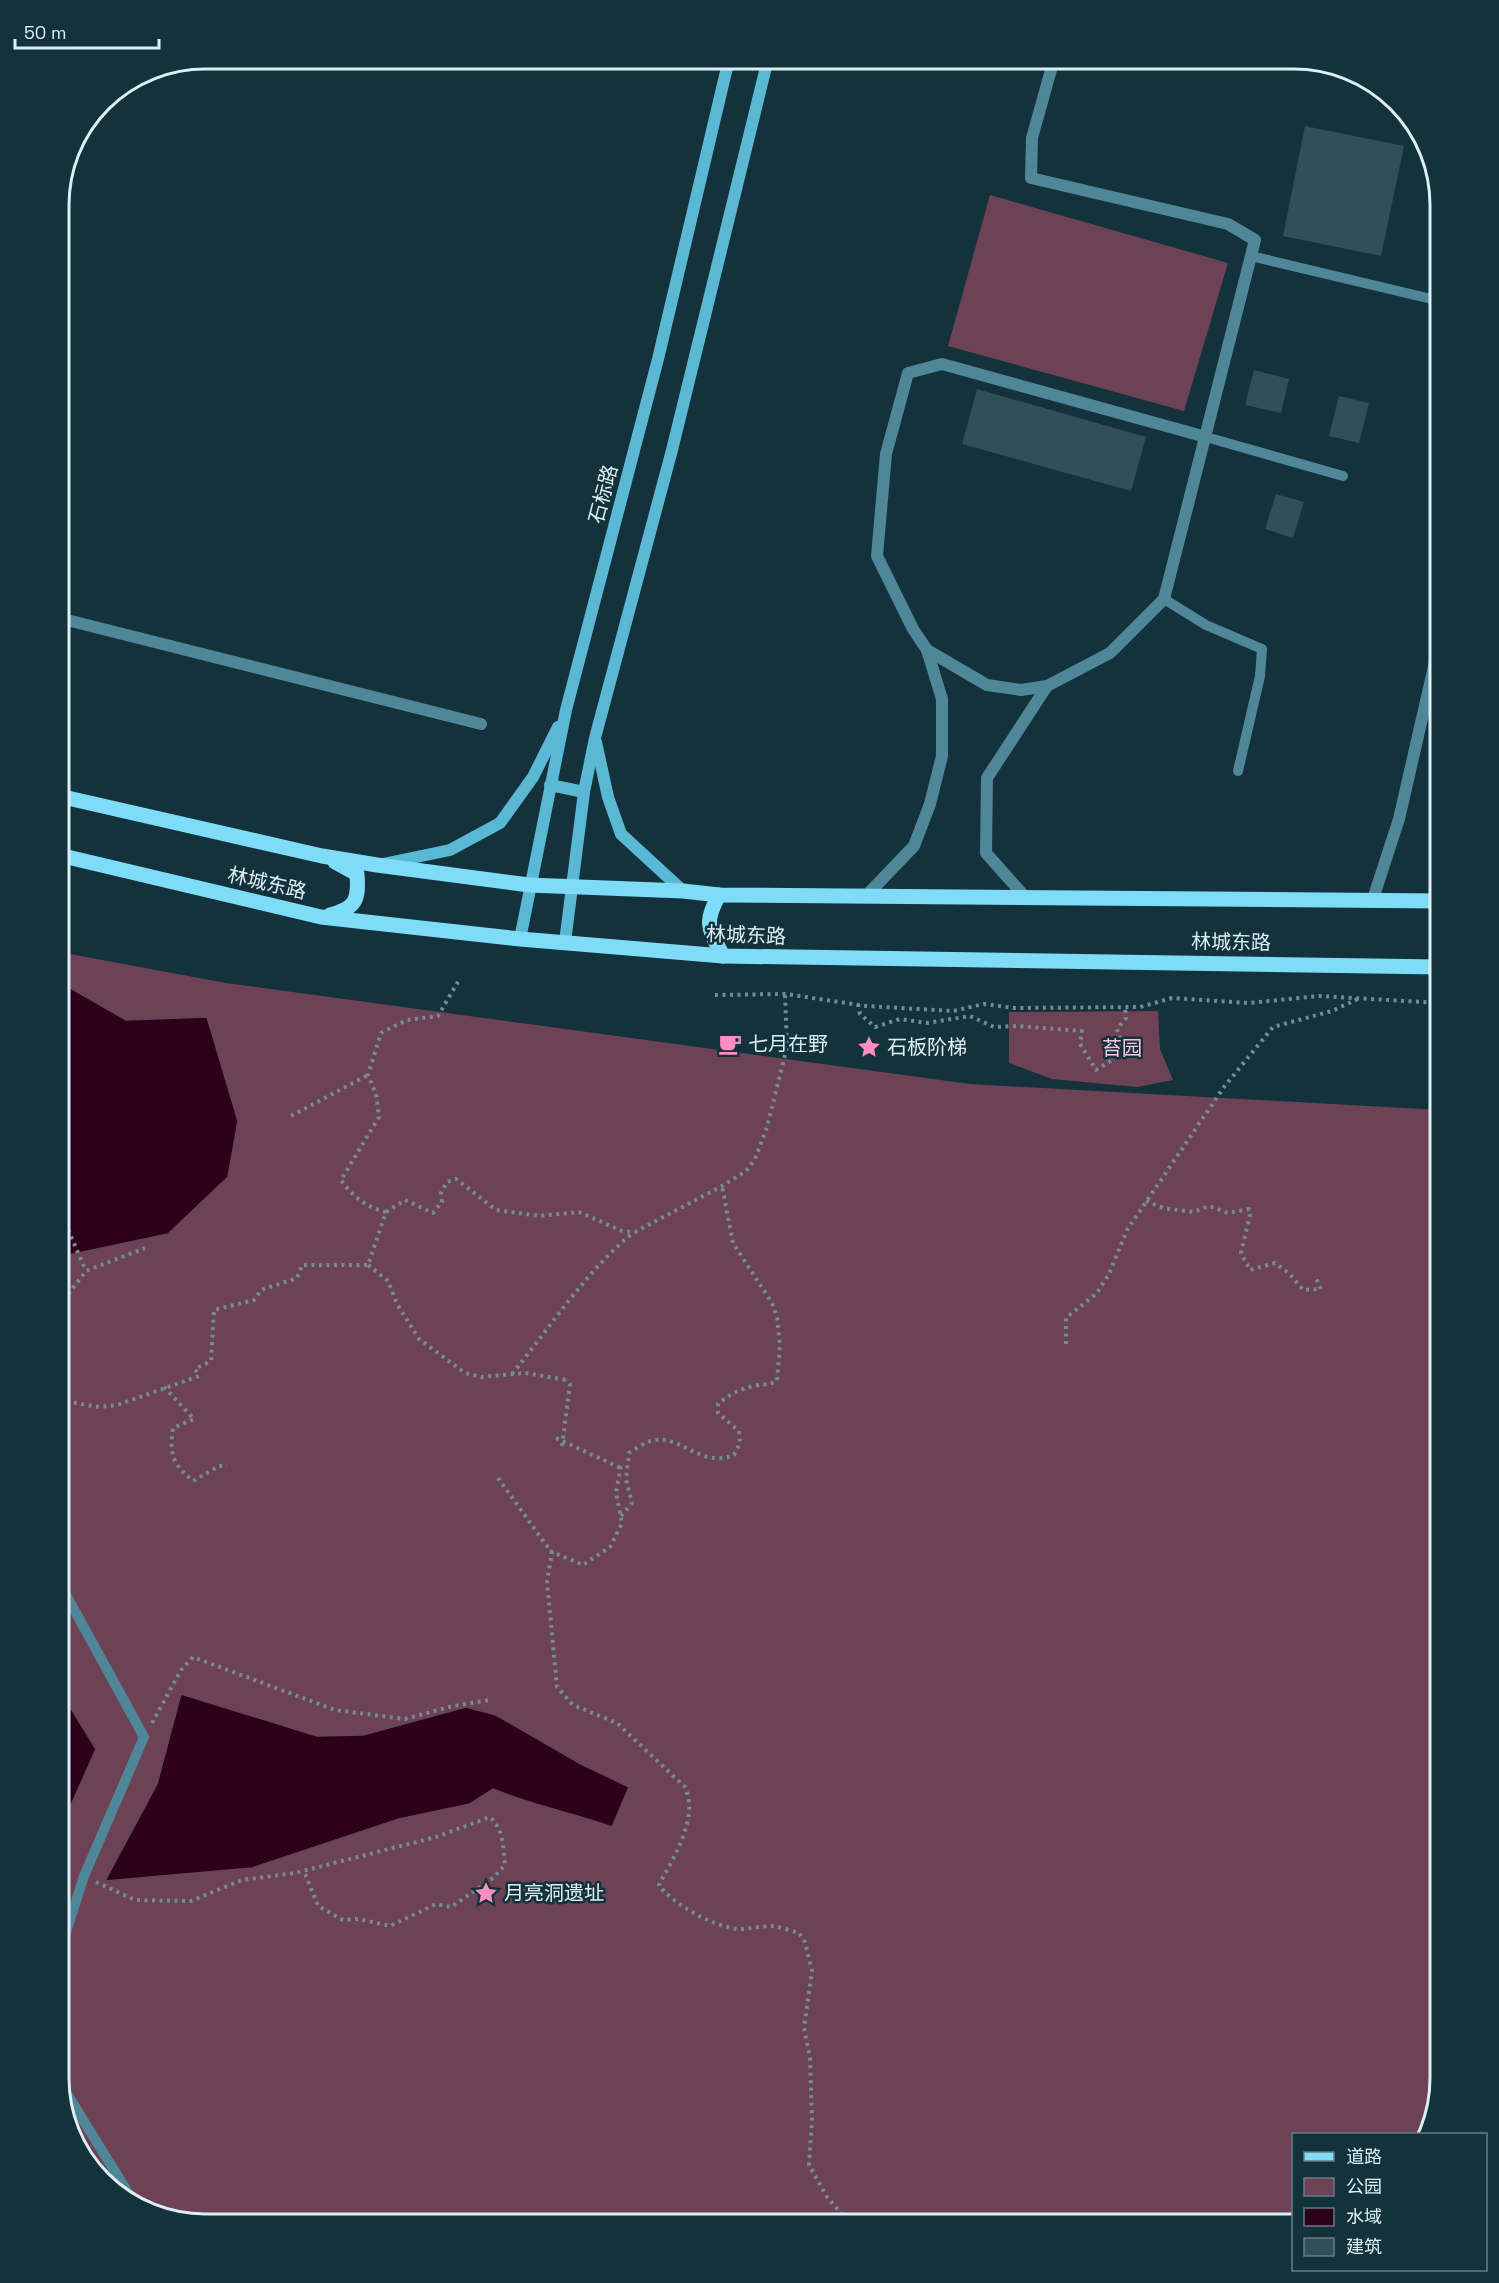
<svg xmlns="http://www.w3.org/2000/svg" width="1499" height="2283" viewBox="0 0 1499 2283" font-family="'Space Grotesk','Noto Sans SC',sans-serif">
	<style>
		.green { fill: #6d4255 }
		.water { fill: #2e0019; stroke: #62475b; stroke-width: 1.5 }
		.building { fill: #304f59 }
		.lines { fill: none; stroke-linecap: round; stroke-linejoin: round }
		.path { stroke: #738b93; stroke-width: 4; stroke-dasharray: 3 4.5; stroke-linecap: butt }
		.service { stroke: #4f8698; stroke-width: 10 }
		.minor { stroke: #4f8698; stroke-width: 12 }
		.secondary { stroke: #5bb8d5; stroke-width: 12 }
		.primary { stroke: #7fdcf9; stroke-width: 15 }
		.labels { text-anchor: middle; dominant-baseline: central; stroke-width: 5; stroke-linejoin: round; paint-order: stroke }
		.street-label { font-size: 20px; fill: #ddeef4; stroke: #13323b }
		.poi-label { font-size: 20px; fill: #ddeef4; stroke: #13323b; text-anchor: start }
		.park-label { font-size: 20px; fill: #fbc5dc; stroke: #13323b }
		.rim { fill: none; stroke: #ddeef4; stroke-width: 3 }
	</style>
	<rect width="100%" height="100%" fill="#13323b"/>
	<g class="green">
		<polygon points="990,195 1228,263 1184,411 948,346"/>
		<polygon points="59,952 226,983 970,1084 1440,1110 1440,2078 1425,2134 1294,2134 1293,2224 196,2224 124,2200 78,2151 59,2078"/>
		<polygon points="1158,1011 1160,1049 1173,1080 1137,1087 1052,1079 1009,1063 1009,1012"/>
	</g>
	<g class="water">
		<polygon points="67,986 126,1020 207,1017 238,1121 228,1177 168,1234 59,1257 59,987"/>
		<polygon points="59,1689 96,1749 72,1803 59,1812"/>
		<path d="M181,1694L317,1736L363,1735L466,1707L496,1715L581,1764L629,1787L612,1827C573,1813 531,1805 493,1789L470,1804L399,1819L252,1868L105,1881L157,1784Z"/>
	</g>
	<g class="building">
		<polygon points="1305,126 1404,146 1381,256 1283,236"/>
		<polygon points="1254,370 1289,379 1281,413 1245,405"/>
		<polygon points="977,389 1146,437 1131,491 962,444"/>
		<polygon points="1339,396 1369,403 1359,443 1329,436"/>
		<polygon points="1276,494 1304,502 1293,538 1265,529"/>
	</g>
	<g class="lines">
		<g class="path">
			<polyline points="715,995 786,994 866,1006 953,1011 984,1004 1014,1008 1140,1007 1172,998 1249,1003 1319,996 1440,1003"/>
			<polyline points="858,1004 860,1014 875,1027 900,1019 927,1023 970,1016 994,1027 1017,1026 1082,1031 1080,1044 1096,1070 1112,1060 1123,1048 1117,1029 1126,1018 1125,1007"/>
			<polyline points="291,1116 368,1075"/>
			<polyline points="1146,1201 1163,1208 1194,1212 1209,1206 1228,1213 1249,1209 1250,1215 1241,1253 1250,1270 1275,1263 1290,1274 1303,1290 1321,1289 1315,1276"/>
			<polyline points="59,1209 86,1271"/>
			<polyline points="386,1212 405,1200 433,1213 442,1202 441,1193 447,1182 456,1179 496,1210 540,1216 579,1212 622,1231 635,1232 722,1186 746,1171 755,1159 767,1127 787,1047 785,994"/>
			<polyline points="368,1265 388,1281 397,1304 419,1339 465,1373 481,1377 525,1373 567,1380"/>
			<polyline points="59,1293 64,1296"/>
			<polyline points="59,1306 86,1271 145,1248"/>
			<polyline points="1066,1344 1066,1318 1097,1293 1109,1274 1127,1230 1224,1087 1273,1027 1332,1011 1360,998"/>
			<path d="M512,1374C551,1326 586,1271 634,1232"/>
			<path d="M164,1387L194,1419L173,1428C169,1455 173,1464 193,1481L219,1466H227"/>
			<path d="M59,1400L99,1407L117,1405L199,1376L195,1369L211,1361L214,1310L254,1300L261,1290L297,1278L302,1265H368L386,1212C367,1208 351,1195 341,1180L379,1117L376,1094L368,1075L381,1033L407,1020L438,1016L459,980"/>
			<polyline points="556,1438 623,1469"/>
			<polyline points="562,1446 570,1384 566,1380"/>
			<path d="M498,1478L552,1553L547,1581L557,1687L573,1705L617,1723L685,1787C699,1819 674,1856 659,1885C672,1904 716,1928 739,1929C750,1929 761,1926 772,1926C781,1927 791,1931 799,1933L805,1942L812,1971L804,2028L810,2058L812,2119L809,2165L827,2197L850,2224"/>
			<path d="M621,1516L632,1503L626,1479L629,1453C635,1449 643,1444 650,1441C680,1432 699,1469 734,1455L740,1443L739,1431L718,1413V1404C729,1394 742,1388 758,1385C766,1384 769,1385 777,1381L780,1345L777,1317L772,1303L733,1243L722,1186"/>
			<polyline points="550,1551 583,1565 610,1547 622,1523 616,1493 621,1464"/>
			<polyline points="152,1723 181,1670 193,1657 335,1710 405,1719 453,1706 490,1700"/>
			<path d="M96,1882L135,1900L191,1901L242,1880L295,1873L436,1837L490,1817C504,1830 503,1848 505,1865L493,1878L451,1907L436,1904L390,1926L359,1919L343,1920L318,1906L304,1871"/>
		</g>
		<g class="service">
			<polyline points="1251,256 1440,301"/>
			<polyline points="1206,437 1343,476"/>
			<polyline points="1164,599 1206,625 1262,649 1260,676 1238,771"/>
			<polyline points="59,1954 84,1876 144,1737 59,1582"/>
			<polyline points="59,2081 135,2204"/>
		</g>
		<g class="minor">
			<polyline points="1054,59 1032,138 1031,178 1228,224 1255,240 1164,599 1110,653 1047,686 1021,690 987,685 927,650 913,629 877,556 886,454 908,373 942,364 1206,437"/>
			<polyline points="59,618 481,724"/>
			<polyline points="865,897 914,846 930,804 942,756 942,699 927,650"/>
			<polyline points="1026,898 986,853 987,778 1047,686"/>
			<polyline points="1372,902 1399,819 1440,640"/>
		</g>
		<g class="secondary">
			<polyline points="596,742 608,797 621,834 683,891"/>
			<polyline points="550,785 584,792"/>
			<polyline points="383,864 450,850 500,823 533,777 558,727"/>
			<polyline points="520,939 566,710 658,359 729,59"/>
			<polyline points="565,942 584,792 595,738 672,450 768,59"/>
		</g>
		<g class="primary">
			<polyline points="59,796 322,856 377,865 529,885 683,891 719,895 1440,901"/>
			<polyline points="59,855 321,917 520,939 723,956 1440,967"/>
			<path d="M719,895C703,924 709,929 723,956"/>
			<path d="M330,915C356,908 359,900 357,874L335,862"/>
		</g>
	</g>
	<defs>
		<g id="cafe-bare" transform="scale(1.8)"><path d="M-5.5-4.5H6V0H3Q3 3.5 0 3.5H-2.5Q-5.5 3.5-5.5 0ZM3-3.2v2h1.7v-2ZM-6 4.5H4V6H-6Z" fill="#fc8fc2" stroke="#13323b" stroke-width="2.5" paint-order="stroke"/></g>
		<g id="sight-bare" transform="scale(1.8)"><path d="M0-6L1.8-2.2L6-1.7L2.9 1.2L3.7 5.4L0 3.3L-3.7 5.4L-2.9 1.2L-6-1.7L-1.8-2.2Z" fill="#fc8fc2" stroke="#13323b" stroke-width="2.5" paint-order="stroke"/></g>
	</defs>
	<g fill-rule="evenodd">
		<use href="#cafe-bare" x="730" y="1044"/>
		<use href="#sight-bare" x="869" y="1047"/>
		<use href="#sight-bare" x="486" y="1893"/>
	</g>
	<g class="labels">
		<g class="street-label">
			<text transform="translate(603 494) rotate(-75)">石标路</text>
			<text transform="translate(267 883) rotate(13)">林城东路</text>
			<text transform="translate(746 935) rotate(2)">林城东路</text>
			<text transform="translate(1231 942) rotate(1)">林城东路</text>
		</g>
		<g class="poi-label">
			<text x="748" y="1044">七月在野</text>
			<text x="887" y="1047">石板阶梯</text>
			<text x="504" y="1893">月亮洞遗址</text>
		</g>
		<g class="park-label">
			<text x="1122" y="1048">苔园</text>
		</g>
	</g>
	<path d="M0 0H1499V2283H0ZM205 69H1294A136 136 0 0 1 1430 205V2078A136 136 0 0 1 1294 2214H205A136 136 0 0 1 69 2078V205A136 136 0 0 1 205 69Z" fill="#13323b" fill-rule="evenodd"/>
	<path class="rim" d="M205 69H1294A136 136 0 0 1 1430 205V2078A136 136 0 0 1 1294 2214H205A136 136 0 0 1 69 2078V205A136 136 0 0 1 205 69Z"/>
	<rect x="1292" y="2133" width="195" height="138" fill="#13323b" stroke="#647d85" stroke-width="1.5"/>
	<rect x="1304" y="2152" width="30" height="9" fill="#7fdcf9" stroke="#647d85" stroke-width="1.5"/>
	<text x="1346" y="2163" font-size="18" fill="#ddeef4">道路</text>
	<rect x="1304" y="2178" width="30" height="18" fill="#6d4255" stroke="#647d85" stroke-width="1.5"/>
	<text x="1346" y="2193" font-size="18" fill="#ddeef4">公园</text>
	<rect x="1304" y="2208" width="30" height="18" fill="#2e0019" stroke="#647d85" stroke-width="1.5"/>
	<text x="1346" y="2223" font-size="18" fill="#ddeef4">水域</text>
	<rect x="1304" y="2238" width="30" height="18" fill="#304f59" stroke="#647d85" stroke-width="1.5"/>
	<text x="1346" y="2253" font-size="18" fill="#ddeef4">建筑</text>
	<path d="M15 39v9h144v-9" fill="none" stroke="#ddeef4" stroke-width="3"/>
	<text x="24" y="39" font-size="18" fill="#ddeef4" stroke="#13323b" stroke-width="4.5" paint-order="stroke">50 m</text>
</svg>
